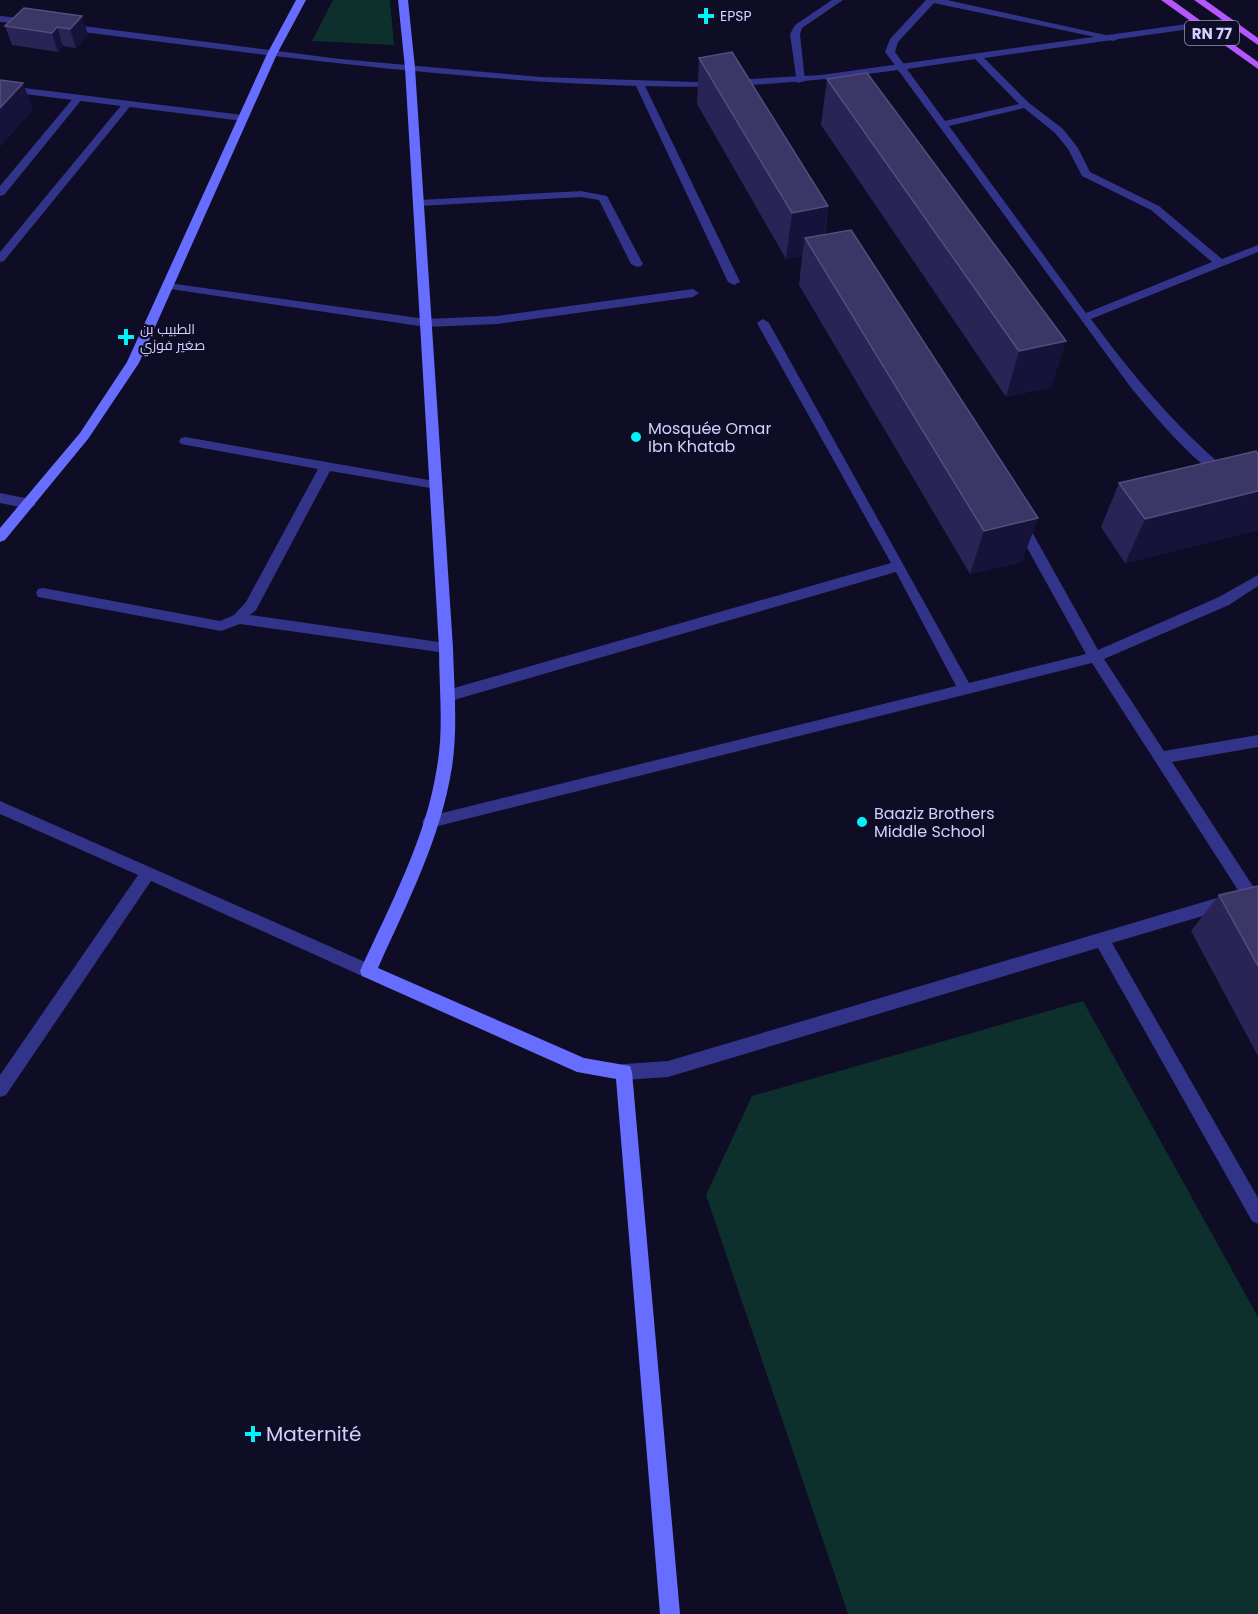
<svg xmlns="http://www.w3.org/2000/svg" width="1258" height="1614" viewBox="0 0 1258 1614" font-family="Poppins,Cairo,sans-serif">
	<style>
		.green { fill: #0e302d }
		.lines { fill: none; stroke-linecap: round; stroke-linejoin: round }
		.lane { fill: #323489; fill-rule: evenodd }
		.street { fill: #323489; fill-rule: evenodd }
		.secondary { fill: #676dff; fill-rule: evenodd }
		.primary { fill: #b557ff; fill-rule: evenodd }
		.wall { fill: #2a2355 }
		.shaded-wall { fill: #17123a }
		.building { fill: #3c3667; stroke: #544e7f; stroke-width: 1.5 }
		.poi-dot { fill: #00f3fb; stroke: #0f0c25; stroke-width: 2 }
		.labels { text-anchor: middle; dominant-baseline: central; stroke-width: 4.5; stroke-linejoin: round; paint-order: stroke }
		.far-poi-label { font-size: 14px; fill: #d3d0ff; stroke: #0f0c25; text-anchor: start }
		.shield { fill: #0f0c25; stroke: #9895be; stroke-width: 1.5 }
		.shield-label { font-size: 15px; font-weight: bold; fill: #d3d0ff }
		.poi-label { font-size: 16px; fill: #d3d0ff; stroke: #0f0c25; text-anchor: start }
		.near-poi-label { font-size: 20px; fill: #d3d0ff; stroke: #0f0c25; text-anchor: start }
	</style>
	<rect width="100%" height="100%" fill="#0f0c25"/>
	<g class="green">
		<polygon points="333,0 390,0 394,45 312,41"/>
		<polygon points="1083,1001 1258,1317 1258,1614 848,1614 706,1195 752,1096"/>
	</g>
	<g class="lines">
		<g class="lane">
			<polygon points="832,0 843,0 802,28 800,34 805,81 797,83 790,34 795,25"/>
			<polygon points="926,0 947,0 1119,38 1114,41 934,3 898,42 895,52 906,67 898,69 885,52 890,39"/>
			<polygon points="75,96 83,98 4,195 0,196 0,186"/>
			<polygon points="124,102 132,104 4,261 0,262 0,252"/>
		</g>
		<g class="street">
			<polygon points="0,16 32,19 37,22 32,25 0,22"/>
			<path d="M1230,18L1235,21L1233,23L984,58L1029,103L1063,129L1078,148L1090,172L1159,206L1222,259L1258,245V252L1091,319C1132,375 1175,426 1227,470L1229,473L1227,476L1223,477C1200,471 1146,406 1129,385L898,70C814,82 730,89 645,86L740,282L734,285L728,282L636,86C445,80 256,54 67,30L62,27L67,24L340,59L540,77L696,82L821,75ZM975,59L1019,104L945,121L907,69ZM1024,108L1055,133L1068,149L1082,176L1151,210L1212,262L1086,313L949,126Z"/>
			<polygon points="0,85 243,115 248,118 243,121 0,91"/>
			<polygon points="581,191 607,196 643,264 641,266 637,267 631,264 599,200 581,197 419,206 414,203 419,200"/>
			<polygon points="168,283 426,319 497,316 693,289 699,293 693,297 497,324 426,327 164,288 164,284"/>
			<polygon points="763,319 769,323 969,683 1086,654 1020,535 1022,532 1032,532 1098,650 1219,597 1258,575 1258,586 1229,605 1104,659 1164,751 1258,735 1258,747 1172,762 1258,894 1258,914 1252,912 1092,663 430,828 425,827 422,822 425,817 430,816 956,686 896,572 447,702 442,700 440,696 442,692 447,690 891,563 757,323"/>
			<polygon points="185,437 440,482 442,485 436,489 330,471 256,610 250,615 446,643 453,648 451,652 446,653 240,624 221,631 38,597 36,593 38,589 43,588 220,621 234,615 246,602 318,469 181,444 179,441 181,438"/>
			<polygon points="0,493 30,499 36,504 30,509 0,503"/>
			<polygon points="0,801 374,966 376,971 374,976 368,978 362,976 151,881 6,1095 0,1097 0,1075 138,875 0,814"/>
			<polygon points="1227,895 1233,897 1235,902 1233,907 1112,943 1258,1198 1258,1224 1252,1221 1098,948 668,1077 624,1080 618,1078 616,1072 618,1066 624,1064 668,1061"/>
		</g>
		<g class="secondary">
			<polygon points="296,0 306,0 277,54 139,363 88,439 5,540 0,542 0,528 80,433 127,362 267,54"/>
			<path d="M398,0H408L415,68L453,648C454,688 458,727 452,767C441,838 407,903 378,968L584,1058L630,1066L632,1072L680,1614H660L616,1079L577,1072L362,976L360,971C390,905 426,839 437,767C444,727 439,688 439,648L405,68Z"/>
		</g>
		<g class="primary">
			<polygon points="1161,0 1172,0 1258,62 1258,69"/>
			<polygon points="1194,0 1205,0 1258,38 1258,45"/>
		</g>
	</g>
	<g class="wall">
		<polygon points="24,8 88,34 76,48 63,46 58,52 12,45 5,26"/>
		<polygon points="699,58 828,206 825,235 1022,562 970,574 799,285 802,256 786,259 697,104"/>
		<polygon points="827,79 1066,341 1051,387 1006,397 821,125"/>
		<polygon points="1258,454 1258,530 1125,563 1101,527 1119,483"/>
		<polygon points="1258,886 1258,1056 1191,931 1219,895"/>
	</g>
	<g class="shaded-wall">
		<polygon points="82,16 88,34 76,48 70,29"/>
		<polygon points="57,27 63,46 58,52 52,33"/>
		<polygon points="23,83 33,110 0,147 0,108"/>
		<polygon points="828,206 822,253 805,238 802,256 786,259 792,213"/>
		<polygon points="1066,341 1051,387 1006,397 1019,351"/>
		<polygon points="1258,491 1258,530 1125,563 1145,519"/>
		<polygon points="1038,518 1022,562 970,574 984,531"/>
	</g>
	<g class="building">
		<polygon points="24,8 82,16 70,29 57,27 52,33 5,26"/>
		<polygon points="732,52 828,206 792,213 699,58"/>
		<polygon points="867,73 1066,341 1019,351 827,79"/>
		<polygon points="0,80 23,83 0,108"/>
		<polygon points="851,230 1038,518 984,531 805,238"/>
		<polygon points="1256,451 1258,454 1258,491 1145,519 1119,483"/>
		<polygon points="1258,886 1258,966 1219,895"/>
	</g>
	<g class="poi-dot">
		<path d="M703 7h6v6h6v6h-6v6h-6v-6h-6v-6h6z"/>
		<path d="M123 328h6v6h6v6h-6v6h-6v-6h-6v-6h6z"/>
		<circle cx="636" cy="437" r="6"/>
		<circle cx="862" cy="822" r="6"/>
		<path d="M250 1425h6v6h6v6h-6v6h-6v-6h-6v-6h6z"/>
	</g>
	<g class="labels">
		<g class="far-poi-label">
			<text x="720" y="16">EPSP</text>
			<text x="140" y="329">الطبيب بن<tspan x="140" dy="16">صغير فوزي</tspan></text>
		</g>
		<rect class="shield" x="1185" y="21" width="54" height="24" rx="4.5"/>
		<g class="shield-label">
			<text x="1212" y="33">RN 77</text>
		</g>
		<g class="poi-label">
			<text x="648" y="428">Mosquée Omar<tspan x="648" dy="18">Ibn Khatab</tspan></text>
			<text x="874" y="813">Baaziz Brothers<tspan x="874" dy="18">Middle School</tspan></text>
		</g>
		<g class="near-poi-label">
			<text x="266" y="1434">Maternité</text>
		</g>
	</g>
</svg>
